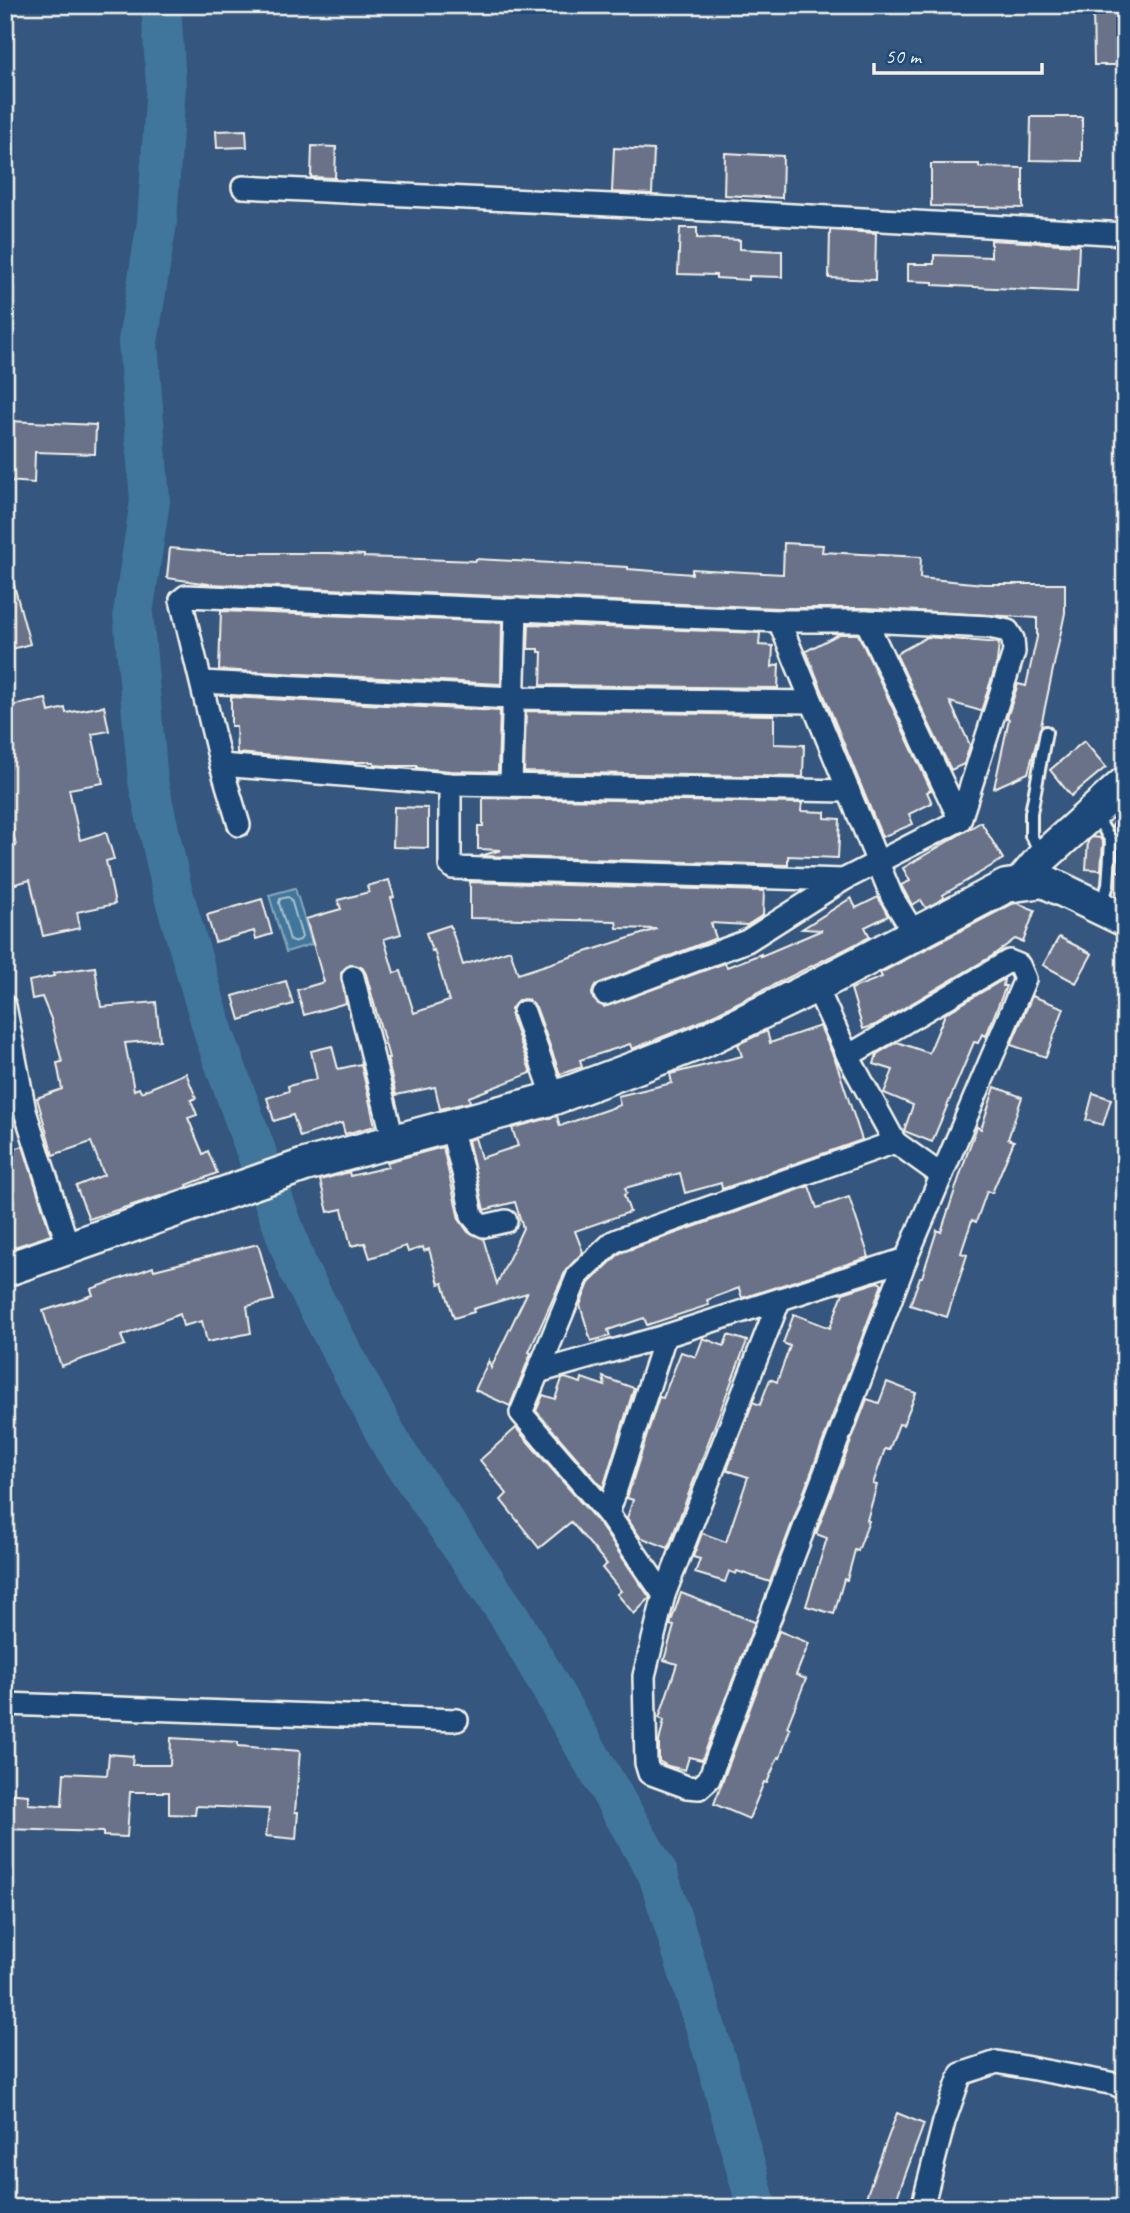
<svg xmlns="http://www.w3.org/2000/svg" width="1130" height="2213" viewBox="0 0 1130 2213" font-family="Caveat,sans-serif">
	<style>
		.built { fill: #455e81 }
		.water { fill: #3f769b; stroke: #87a7ba; stroke-width: 2 }
		.lines { fill: none; stroke-linecap: round; stroke-linejoin: round }
		.shore { stroke: #acc0c9; stroke-width: 2 }
		.river { stroke: #3f769b; stroke-width: 40 }
		.building { fill: #697289; stroke: #f4f1e8; stroke-width: 2 }
		.lane-casing { stroke: #f4f1e8; stroke-width: 16 }
		.street-casing { stroke: #f4f1e8; stroke-width: 26 }
		.secondary-casing { stroke: #f4f1e8; stroke-width: 37 }
		.lane { stroke: #1f4a7a; stroke-width: 10 }
		.street { stroke: #1f4a7a; stroke-width: 21 }
		.secondary { stroke: #1f4a7a; stroke-width: 32 }
	</style>
	<rect width="100%" height="100%" fill="#35567e"/>
	<filter id="ink" filterUnits="userSpaceOnUse"><feTurbulence type="fractalNoise" baseFrequency=".0143" numOctaves="2"/><feDisplacementMap in="SourceGraphic" scale="14" xChannelSelector="R" yChannelSelector="G"/><feConvolveMatrix kernelMatrix="1 2 1 2 8 2 1 2 1" color-interpolation-filters="sRGB"/></filter>
	<g filter="url(#ink)">
		<polygon class="built" points="1117,801 1125,805 1125,904 1072,878 1062,863 1063,850"/>
		<polygon class="water" points="295,888 312,944 286,952 269,895"/>
		<g class="lines">
			<polygon class="shore" points="288,897 291,899 302,937 300,940 293,942 290,940 279,903 280,899"/>
			<polyline class="river" points="161,5 166,85 157,222 138,342 150,501 133,613 148,781 172,889 215,1037 299,1271 394,1449 510,1617 658,1874 718,2067 757,2208"/>
		</g>
		<g class="building">
			<polygon points="1093,5 1120,5 1120,26 1125,26 1125,65 1094,65"/>
			<polygon points="1031,117 1082,117 1082,161 1030,160"/>
			<polygon points="246,130 247,147 217,148 216,131"/>
			<polygon points="312,146 336,147 335,178 311,177"/>
			<polygon points="614,148 654,150 652,194 612,192"/>
			<polygon points="725,153 783,156 782,198 724,195"/>
			<polygon points="931,164 979,164 979,167 1023,168 1023,208 931,206"/>
			<polygon points="680,228 697,228 697,238 740,240 740,249 782,251 782,277 749,276 749,280 716,278 716,275 678,274"/>
			<polygon points="830,230 876,233 875,280 829,278"/>
			<polygon points="991,240 1079,245 1077,292 933,285 933,282 908,281 908,264 934,264 934,255 991,257"/>
			<polygon points="9,421 96,425 95,454 35,452 34,483 7,481"/>
			<polygon points="784,543 823,545 822,552 921,557 920,578 984,584 1065,584 1065,613 1041,726 1028,773 994,788 1009,719 1007,718 1018,684 1026,686 1037,637 1037,618 867,608 779,608 209,584 167,578 170,548 225,553 329,553 364,555 364,557 476,561 476,559 628,567 628,569 692,574 692,569 783,574"/>
			<polygon points="5,574 11,574 30,644 5,651"/>
			<polygon points="221,611 502,622 501,684 219,670"/>
			<polygon points="529,624 760,633 759,645 773,646 772,667 779,664 778,688 541,685 542,652 539,652 539,649 528,649"/>
			<polygon points="839,634 858,634 931,790 927,792 932,803 909,814 913,824 882,837 806,651"/>
			<polygon points="927,637 999,643 997,662 981,711 950,702 970,745 964,764 951,770 896,654"/>
			<polygon points="231,697 500,711 498,772 451,771 417,768 417,766 388,766 374,765 374,762 349,762 237,753 236,726 231,726"/>
			<polygon points="46,699 49,712 65,708 66,713 104,706 109,731 92,734 103,783 69,789 80,840 106,832 114,859 106,861 115,904 77,912 80,928 43,936 30,880 8,886 5,876 5,849 16,846 7,804 5,805 5,707"/>
			<polygon points="526,711 774,715 774,744 804,745 803,777 524,772"/>
			<polygon points="1084,741 1106,767 1071,796 1050,770"/>
			<polygon points="483,798 802,803 801,811 825,812 825,818 840,819 838,858 788,856 788,865 480,856 501,850 478,849 478,826 483,826"/>
			<polygon points="394,807 428,808 428,848 393,847"/>
			<polygon points="1125,808 1125,872 1117,871 1119,841 1112,827 1117,815"/>
			<polygon points="981,822 1003,859 943,895 944,898 926,908 921,900 912,905 901,885 910,881 903,868"/>
			<polygon points="1092,837 1100,838 1103,843 1101,870 1086,869 1088,841"/>
			<polygon points="389,880 394,897 391,898 401,934 384,939 394,973 401,971 414,1013 449,1001 434,950 432,951 426,933 450,925 463,965 510,950 518,974 657,929 617,928 616,921 470,918 470,882 764,891 763,915 747,925 711,923 716,938 595,985 592,993 593,999 604,1007 725,963 727,967 761,954 761,956 822,930 802,929 851,898 856,908 878,897 888,916 865,927 870,937 697,1023 632,1049 630,1044 580,1060 582,1067 560,1074 536,1007 527,999 519,1000 511,1009 511,1016 531,1073 469,1097 470,1102 440,1109 435,1087 396,1095 387,1058 389,1058 366,974 362,967 351,964 341,973 346,1003 304,1015 297,990 324,982 306,919 341,909 338,900 369,892 367,886"/>
			<polygon points="262,899 272,934 256,939 254,931 215,942 207,915"/>
			<polygon points="1017,903 1035,910 1023,942 1015,939 992,956 875,1025 863,1029 851,989 882,977 880,973 1012,904"/>
			<polygon points="1059,937 1092,954 1076,983 1043,965"/>
			<polygon points="95,967 101,1007 156,1002 160,1040 125,1043 134,1090 139,1088 141,1092 186,1073 196,1098 191,1100 197,1115 188,1118 203,1154 208,1151 217,1173 187,1185 188,1187 89,1219 76,1186 104,1175 91,1142 53,1155 37,1098 62,1089 57,1063 62,1062 51,1019 42,997 32,999 29,981 54,976 53,973"/>
			<polygon points="1004,979 1003,986 1006,986 986,1036 982,1034 978,1043 974,1042 932,1142 904,1131 913,1105 884,1093 893,1070 874,1064 877,1054 897,1042 929,1053 945,1014"/>
			<polygon points="286,981 293,1004 240,1020 233,996"/>
			<polygon points="1032,996 1064,1008 1046,1057 1011,1045"/>
			<polygon points="820,1026 836,1062 862,1140 722,1189 721,1183 685,1193 680,1173 625,1188 627,1193 624,1195 630,1212 575,1231 583,1252 566,1270 529,1352 531,1353 510,1406 475,1390 489,1360 491,1368 527,1293 473,1309 474,1312 454,1318 443,1283 439,1284 429,1249 424,1251 423,1247 408,1252 406,1246 370,1258 365,1243 351,1246 342,1209 328,1212 320,1180 349,1172 350,1176 388,1167 387,1162 443,1147 459,1219 468,1232 483,1238 497,1284 523,1228 515,1202 484,1210 468,1140 475,1138 481,1158 518,1146 512,1128 557,1116 560,1126 620,1105 618,1096 672,1083 670,1074 742,1056 738,1044 767,1031 770,1043"/>
			<polygon points="332,1046 338,1069 361,1064 375,1126 345,1134 342,1123 300,1137 293,1115 274,1121 267,1098 289,1091 288,1086 317,1079 311,1051"/>
			<polygon points="995,1087 1022,1097 1008,1139 1014,1141 992,1193 987,1191 976,1222 972,1220 961,1253 967,1255 947,1317 910,1305 920,1277 922,1277 937,1230 941,1232 968,1151 977,1127 981,1129"/>
			<polygon points="1093,1093 1111,1099 1103,1125 1086,1120"/>
			<polygon points="23,1146 51,1235 5,1250 5,1152"/>
			<polygon points="809,1186 817,1208 849,1197 869,1257 742,1298 739,1288 707,1300 709,1305 647,1325 644,1318 608,1330 610,1336 591,1341 580,1305 589,1283 620,1253"/>
			<polygon points="258,1244 274,1300 247,1306 251,1333 207,1342 202,1321 183,1326 180,1314 121,1336 125,1345 61,1366 43,1311 93,1295 91,1289 153,1267 154,1270"/>
			<polygon points="878,1282 882,1284 770,1582 737,1571 736,1574 729,1571 725,1582 695,1573 700,1559 693,1557 702,1533 726,1542 748,1477 727,1470 753,1402 760,1405 770,1379 777,1382 790,1346 783,1343 794,1314 830,1328 843,1293"/>
			<polygon points="728,1335 747,1341 668,1548 640,1537 627,1518 633,1500 627,1498 659,1397 663,1398 681,1352 696,1357 703,1338 724,1346"/>
			<polygon points="603,1377 634,1388 603,1488 536,1411 543,1395 555,1399 562,1379 565,1378 581,1383 582,1378 605,1386"/>
			<polygon points="887,1382 916,1393 903,1425 899,1424 889,1450 885,1449 873,1484 877,1485 867,1520 869,1521 858,1551 855,1550 847,1580 844,1579 834,1614 806,1606 827,1538 816,1534 867,1399 879,1403"/>
			<polygon points="516,1428 598,1522 650,1598 634,1614 617,1594 621,1591 602,1568 607,1564 571,1522 539,1548 501,1500 507,1494 480,1460"/>
			<polygon points="681,1593 755,1622 702,1760 689,1757 685,1770 668,1766 659,1761 659,1742 664,1720 659,1718 677,1664 664,1660 674,1626 670,1625 671,1622"/>
			<polygon points="779,1631 809,1643 796,1675 806,1679 787,1727 790,1729 780,1758 778,1757 767,1783 764,1782 749,1819 714,1804"/>
			<polygon points="171,1738 238,1742 238,1746 300,1751 295,1812 298,1812 296,1839 266,1836 269,1809 196,1806 195,1815 169,1814 169,1792 130,1792 127,1837 103,1836 103,1832 5,1829 5,1793 28,1795 28,1804 62,1806 64,1773 107,1775 109,1754 133,1756 132,1765 170,1765"/>
			<polygon points="897,2113 924,2124 893,2208 862,2208"/>
		</g>
		<g class="lines">
			<g class="lane-casing">
				<g id="lane">
					<polyline points="1095,814 1111,841 1108,885 1102,904"/>
					<polyline points="1043,855 1031,836 1031,813 1046,732"/>
				</g>
			</g>
			<g class="street-casing">
				<g id="street">
					<polyline points="243,187 671,208 1125,234"/>
					<polyline points="779,621 892,897 914,933"/>
					<polyline points="866,621 960,820"/>
					<polyline points="202,682 512,698 812,702"/>
					<polyline points="221,765 450,784 849,791"/>
					<polyline points="450,784 450,865 453,868 843,880"/>
					<polyline points="511,785 516,609"/>
					<polyline points="239,825 221,765 181,600 186,596 779,621 866,621 989,627 1008,631 1013,639 1014,652 960,820 843,880 747,941 605,994"/>
					<polyline points="353,977 394,1143"/>
					<polyline points="816,986 848,1056 895,1142"/>
					<polyline points="5,1006 25,1111 68,1246"/>
					<polyline points="524,1012 554,1098"/>
					<polyline points="451,1127 465,1180 472,1216 478,1223 484,1226 506,1221"/>
					<polyline points="779,1301 664,1595 644,1676 646,1763 649,1773 687,1787 699,1788 709,1779 906,1259 1025,979 1019,965 1009,961 848,1056"/>
					<polyline points="538,1372 665,1336 906,1259"/>
					<polyline points="608,1514 665,1336"/>
					<polyline points="664,1595 608,1514 521,1413 578,1275 613,1242 620,1239 895,1142 941,1175"/>
					<polyline points="5,1704 457,1720"/>
					<polyline points="922,2208 944,2122 961,2074 997,2062 1115,2084 1125,2089"/>
				</g>
			</g>
			<g class="secondary-casing">
				<g id="secondary">
					<polyline points="1021,883 1044,856 1125,783"/>
					<polyline points="5,1270 305,1165 554,1098 640,1066 699,1043 816,986 1006,886 1044,881 1125,920"/>
				</g>
			</g>
			<use href="#lane" class="lane"/>
			<use href="#street" class="street"/>
			<use href="#secondary" class="secondary"/>
		</g>
	</g>
	<rect width="1130" height="2213" fill="none" stroke="#1f4a7a" stroke-width="28"/>
	<rect x="14" y="14" width="1102" height="2185" fill="none" stroke="#f4f1e8" stroke-width="2.5" filter="url(#ink)"/>
	<path d="M874 63v10h168v-10" fill="none" stroke="#f4f1e8" stroke-width="3.5"/>
	<text x="885" y="63" font-size="21" fill="#f4f1e8" stroke="#1f4a7a" stroke-width="5" paint-order="stroke">50 m</text>
</svg>
